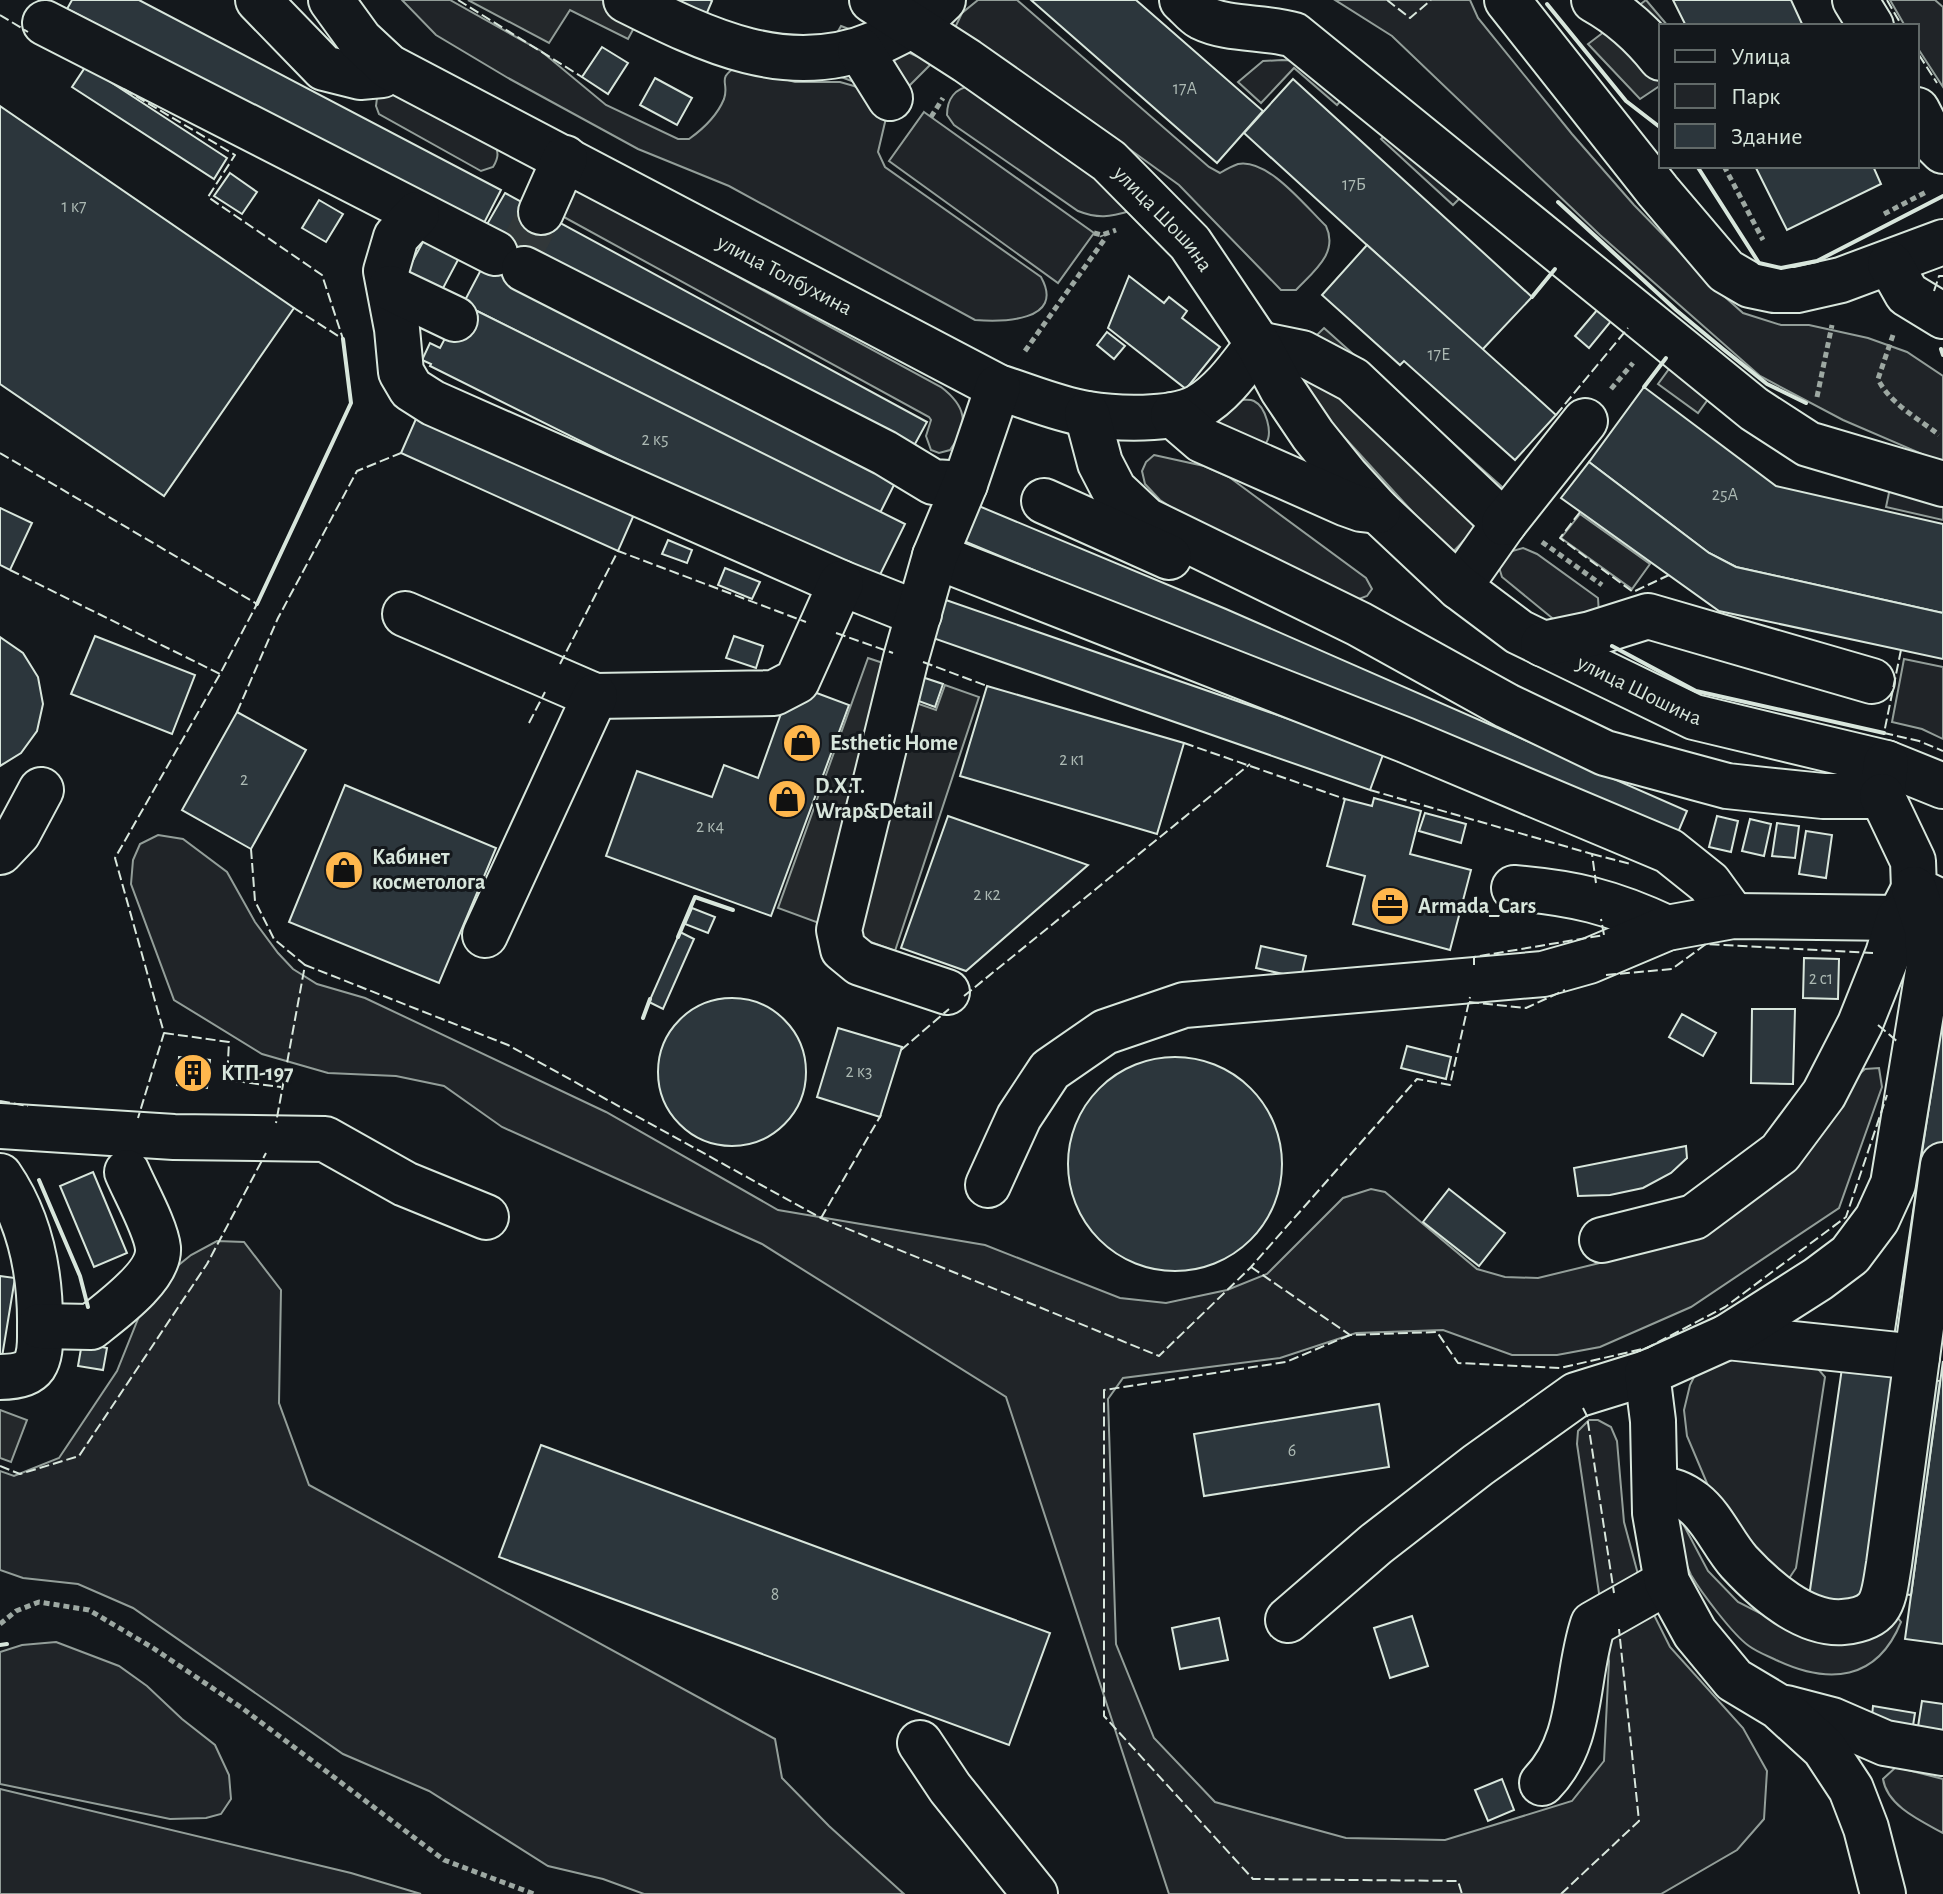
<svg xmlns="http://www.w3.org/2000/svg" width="1943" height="1894" viewBox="0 0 1943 1894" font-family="'Alegreya Sans',sans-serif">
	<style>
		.green { fill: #202428; stroke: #939e99; stroke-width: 2 }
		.parking { fill: #24282b; stroke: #939e99; stroke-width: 2 }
		.building { fill: #2c363c; stroke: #d8e6dc; stroke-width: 2 }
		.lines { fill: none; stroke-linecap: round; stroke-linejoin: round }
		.minor-tunnel { stroke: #313739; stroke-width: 44; stroke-dasharray: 44 22; stroke-linecap: butt }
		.minor-casing { stroke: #d8e6dc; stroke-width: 48 }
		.path { stroke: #9da8a2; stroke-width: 5; stroke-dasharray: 6 4; stroke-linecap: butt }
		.minor { stroke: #14181c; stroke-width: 44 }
		.fence { stroke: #d8e6dc; stroke-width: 2; stroke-dasharray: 10 4; stroke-linecap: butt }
		.wall { stroke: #d8e6dc; stroke-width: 4 }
		.labels { text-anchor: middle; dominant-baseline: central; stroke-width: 6; stroke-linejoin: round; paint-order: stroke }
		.number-label { font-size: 18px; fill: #adbab4 }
		.street-label { font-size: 22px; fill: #d8e6dc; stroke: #14181c }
		.poi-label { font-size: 22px; font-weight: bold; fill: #d8e6dc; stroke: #14181c; text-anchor: start }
	</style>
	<rect width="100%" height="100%" fill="#14181c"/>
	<g class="green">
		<path d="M402,0H450L541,51L606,105L678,139H689C703,129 717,116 724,99C730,82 715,79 738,66L795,82H840L854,86L866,91L886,118L878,152L885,167L1041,277C1066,322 1001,322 975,320L729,186L638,149L508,78L436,35Z"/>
		<path d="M978,0H1017L1209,167L1220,173C1225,170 1232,166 1238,164C1268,158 1306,207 1326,226C1339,253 1313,272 1296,290H1281L1179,185L1103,130L953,32L962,13Z"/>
		<polygon points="1335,0 1470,0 1478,18 1572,134 1634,205 1715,288 1743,313 1781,325 1809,325 1868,338 1907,352 1943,376 1943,463 1843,420 1760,376 1600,235 1392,36"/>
		<polygon points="1890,0 1935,0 1943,7 1943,87 1917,47 1917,26 1905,26"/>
		<polygon points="1282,60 1304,61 1343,98 1337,105 1294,68 1261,103 1238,82 1263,61"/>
		<path d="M971,86L1129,198L1130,211C1110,217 1098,219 1078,211L954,125L947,115C947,99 955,88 971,86Z"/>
		<path d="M394,89L493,141C499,152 499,157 493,167L481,171L379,114L376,106L377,98L386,91Z"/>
		<polygon points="924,112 1094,233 1058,283 889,161"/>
		<polygon points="1390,130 1463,195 1453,205 1381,139"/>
		<path d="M571,190L580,191L941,387C966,406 970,424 950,450L939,453L931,450L926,436L931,420L929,417L562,216Z"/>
		<polygon points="1669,369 1709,398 1698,413 1658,384"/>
		<path d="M1241,400C1246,400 1250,399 1254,401C1266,407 1273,433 1266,443L1257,445L1213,422Z"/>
		<polygon points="1154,455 1204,466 1229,477 1366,578 1372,589 1367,596 1359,599 1325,591 1186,517 1160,500 1145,484 1142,471 1146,462"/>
		<polygon points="1890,488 1943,500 1943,520 1886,507"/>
		<polygon points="1580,514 1650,564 1632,589 1561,538"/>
		<polygon points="1523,548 1537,554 1598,598 1599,614 1557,622 1502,577 1498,564 1505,553"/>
		<polygon points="1904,659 1943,667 1943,739 1922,729 1892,722"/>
		<polygon points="158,835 183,839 227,872 255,922 278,953 293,969 317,984 365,998 606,1112 778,1210 985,1245 1120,1298 1166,1303 1227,1290 1267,1274 1343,1198 1371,1189 1385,1192 1477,1269 1505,1277 1538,1278 1686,1242 1791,1170 1849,1083 1865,1069 1879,1068 1882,1087 1839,1208 1691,1307 1600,1347 1557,1355 1512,1355 1443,1330 1356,1333 1280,1358 1123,1378 1108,1399 1116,1644 1154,1738 1215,1802 1346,1838 1445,1840 1572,1801 1604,1761 1609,1661 1577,1444 1578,1431 1589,1420 1598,1420 1611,1427 1617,1441 1624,1522 1643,1593 1670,1647 1743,1728 1767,1771 1764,1819 1737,1850 1661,1894 1169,1894 1006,1397 762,1244 502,1127 444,1086 396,1076 328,1073 262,1054 174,1000 131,884 133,860 140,844"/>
		<polygon points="217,1241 244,1242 281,1290 279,1403 309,1485 775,1739 782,1778 829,1826 904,1894 644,1894 603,1879 548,1866 429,1791 343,1754 133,1608 78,1584 23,1578 0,1570 0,1471 14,1476 59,1458 117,1371 142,1309 170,1272 191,1255"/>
		<polygon points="1716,1356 1814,1364 1825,1377 1796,1568 1790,1577 1782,1580 1758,1566 1709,1488 1687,1436 1684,1410 1690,1385 1700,1365"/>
		<path d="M1676,1517L1680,1518L1708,1571L1738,1602L1817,1642L1832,1643L1897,1617L1901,1622C1877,1681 1829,1685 1776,1660C1768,1656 1757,1652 1749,1646C1733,1635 1701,1592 1691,1575C1682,1557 1678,1536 1676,1517Z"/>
		<polygon points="56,1642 119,1666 147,1686 182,1719 215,1745 229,1775 231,1799 221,1814 206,1818 170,1819 0,1784 0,1652 22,1645"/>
		<path d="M1896,1767L1943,1779V1833C1921,1821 1887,1806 1883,1779Z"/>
		<polygon points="0,1789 351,1873 421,1894 0,1894"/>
	</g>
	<g class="parking">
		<polygon points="468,0 649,0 628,39 570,10 549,43"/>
		<polygon points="1646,0 1668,26 1661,26 1661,85 1640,99 1588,44"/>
		<polygon points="841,26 894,46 932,63 897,98 817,68"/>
		<polygon points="1324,328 1509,493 1451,554 1282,369"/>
		<polygon points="868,658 919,675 910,701 936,710 945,685 979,697 895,951 778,908"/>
		<polygon points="0,1410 27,1420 11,1462 0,1458"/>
	</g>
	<g class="building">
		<polygon points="72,0 139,0 501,190 483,225 67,9"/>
		<polygon points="676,0 710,0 712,1 703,22"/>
		<polygon points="1031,0 1136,0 1263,111 1217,163"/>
		<polygon points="1673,0 1791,0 1803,26 1686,26"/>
		<polygon points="602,47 628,63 608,94 582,77"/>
		<polygon points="86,66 227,158 214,179 72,87"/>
		<polygon points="655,78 692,98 677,125 640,105"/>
		<polygon points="1293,79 1532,297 1482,350 1244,133"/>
		<polygon points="0,106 294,308 164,496 0,384"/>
		<polygon points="1755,166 1873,166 1881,184 1787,230"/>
		<polygon points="230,173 257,192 242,214 214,196"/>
		<polygon points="505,193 927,422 909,455 486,226"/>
		<polygon points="319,200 343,214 326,242 302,228"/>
		<polygon points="424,240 459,258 441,292 406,273"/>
		<polygon points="1367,245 1556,415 1515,460 1404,361 1400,365 1322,295"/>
		<polygon points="484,264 900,473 880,513 463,304"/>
		<polygon points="1129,276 1164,303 1169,297 1187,311 1182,318 1220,347 1186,389 1108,328"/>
		<polygon points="463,304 905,524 874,587 430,366 431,364 422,360 430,343 440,348"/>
		<polygon points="1598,309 1612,320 1589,348 1575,336"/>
		<polygon points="1107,332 1125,346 1114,359 1097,345"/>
		<polygon points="1644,387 1776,486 1943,524 1943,613 1736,567 1709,553 1589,462"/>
		<polygon points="419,412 636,510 618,551 401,453"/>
		<polygon points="1589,462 1709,553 1736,567 1943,613 1943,659 1719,611 1561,498"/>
		<polygon points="974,504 1226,609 1687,811 1676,837 959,539"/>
		<polygon points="0,508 32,523 10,570 0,565"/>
		<polygon points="668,540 692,550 687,563 662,554"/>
		<polygon points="725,568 760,582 752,599 718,585"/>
		<polygon points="943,599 1384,752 1370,790 930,637"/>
		<polygon points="95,636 195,675 172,734 71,694"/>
		<polygon points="734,636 763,646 756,668 726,658"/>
		<polygon points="0,637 23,653 38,677 43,704 37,731 21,753 0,766"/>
		<polygon points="922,677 943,684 935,707 913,699"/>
		<polygon points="987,686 1184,743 1157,834 960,776"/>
		<polygon points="814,692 849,705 771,916 606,856 637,771 712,797 724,765 758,778 783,708"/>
		<polygon points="237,712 306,750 251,849 182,810"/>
		<polygon points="345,785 496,848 439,983 289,922"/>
		<polygon points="1374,798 1421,811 1410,854 1471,870 1450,950 1353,924 1365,876 1327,866 1345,799 1372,806"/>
		<polygon points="1425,813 1466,824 1461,843 1419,831"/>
		<polygon points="948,816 1088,865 966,971 901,948"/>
		<polygon points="1717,816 1738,821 1731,852 1709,847"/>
		<polygon points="1750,819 1771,824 1764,856 1742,851"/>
		<polygon points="1777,823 1799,826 1795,858 1772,856"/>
		<polygon points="1806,831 1832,835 1826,878 1799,874"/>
		<polygon points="692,908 715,917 708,933 685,924"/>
		<polygon points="680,932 694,939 663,1009 649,1002"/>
		<polygon points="1261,946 1306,956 1301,978 1256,968"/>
		<polygon points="1804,958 1839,959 1838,999 1803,998"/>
		<circle cx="732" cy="1072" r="74"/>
		<polygon points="1752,1009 1795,1009 1793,1084 1751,1083"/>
		<polygon points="1682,1014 1716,1033 1703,1056 1669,1037"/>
		<polygon points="1943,1014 1943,1292 1894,1337"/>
		<polygon points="838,1028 902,1047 880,1117 817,1097"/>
		<polygon points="1407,1046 1451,1057 1446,1079 1401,1068"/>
		<polygon points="179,1057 210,1060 207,1088 177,1085"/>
		<circle cx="1175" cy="1164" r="107"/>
		<polygon points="1686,1146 1687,1158 1671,1173 1643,1188 1610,1195 1578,1196 1574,1168"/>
		<polygon points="93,1172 127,1253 94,1267 60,1186"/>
		<polygon points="1449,1189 1505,1233 1479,1266 1423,1222"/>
		<polygon points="0,1276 15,1278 2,1357 0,1357"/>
		<polygon points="82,1343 107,1348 103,1370 78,1366"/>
		<polygon points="1943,1361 1943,1644 1905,1639"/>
		<polygon points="1842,1368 1940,1381 1911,1595 1869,1589 1867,1604 1809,1597"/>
		<polygon points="1379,1404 1389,1467 1204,1496 1194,1434"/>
		<polygon points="541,1445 1050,1633 1009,1745 499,1557"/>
		<polygon points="1412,1616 1428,1666 1390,1678 1374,1628"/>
		<polygon points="1219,1618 1228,1660 1180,1669 1172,1628"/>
		<polygon points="1922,1701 1943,1704 1943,1737 1917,1733"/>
		<polygon points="1873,1706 1915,1713 1912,1732 1871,1727"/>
		<polygon points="1502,1779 1514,1810 1488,1821 1475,1790"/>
	</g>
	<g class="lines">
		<polyline class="minor-tunnel" points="514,263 541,212"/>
		<g class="minor-casing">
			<g id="minor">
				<polyline points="258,0 324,68 360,77 382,75 389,67"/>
				<path id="s1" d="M331,0L360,40L389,67L998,387C1027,396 1057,409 1087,414C1117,419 1171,421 1198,407C1223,393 1241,366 1258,344L1302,353L1353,380L1504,523L1459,587"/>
				<path d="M626,0C706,40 788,81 877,43C905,30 921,22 943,0"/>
				<path id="s2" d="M872,0L967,61L1109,161L1190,243L1258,344L1282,389L1313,435L1346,476L1378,511L1459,587L1519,632L1694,717L1886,763L1943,786"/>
				<path d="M1182,0C1188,5 1194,13 1201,17C1229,31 1265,26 1294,35L1754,409L1808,444L1943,484"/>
				<polyline points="1507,0 1658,191 1726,271 1750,285 1774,290 1797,290 1841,280 1943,242"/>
				<path d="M1594,0C1621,15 1642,34 1661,58"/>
				<polyline points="1855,0 1871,26"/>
				<polyline points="45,23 495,253"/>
				<polyline points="860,50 890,98"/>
				<polyline points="1917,110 1933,141 1943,151"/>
				<polyline points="541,212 565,158"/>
				<polyline points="417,214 396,237 386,271 397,329 401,372 411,389 433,403 841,583 919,614"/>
				<polyline points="1890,264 1907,294 1943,316"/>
				<polyline points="524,269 885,453 933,482 965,484"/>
				<polyline points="390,288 455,319"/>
				<polyline points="1087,414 1100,463 1114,490 1146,520 1359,624 1507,706 1605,753 1727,786 1823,796 1882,796 1886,763"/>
				<polyline points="1173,415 1202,440 1347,504 1361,509 1378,511"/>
				<polyline points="1044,501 1169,557"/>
				<polyline points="1504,523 1585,421"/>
				<polyline points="935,556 1405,740 1669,851 1709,883 1733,916"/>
				<polyline points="405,614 595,696 774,693 797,681 841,583"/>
				<polyline points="1543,644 1591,634 1648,616 1872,681"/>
				<polyline points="1882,796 1913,861 1914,889 1941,902"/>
				<polyline points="0,852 18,833 41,790"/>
				<path d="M1514,888C1574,893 1612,902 1667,928"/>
				<polyline points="485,935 595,696"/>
				<polyline points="947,992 860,963 843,949 839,930 906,658 935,556 965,484 998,387"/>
				<polyline points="0,1126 174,1137 325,1139 405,1184 486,1217"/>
				<path d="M0,1176C31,1221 41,1276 40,1330C40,1342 41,1355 34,1366C27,1376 11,1377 0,1377"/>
				<polyline points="988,1185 1019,1117 1050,1070 1105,1032 1184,1005 1543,974 1589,961 1667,928 1733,916 1899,918 1914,889"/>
				<polyline points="1602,1240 1694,1217 1780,1153 1824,1094 1860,1024 1888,954 1899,918"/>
				<path d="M40,1326L91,1327C111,1311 160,1276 158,1248C156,1228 135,1191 127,1172"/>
				<polyline points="1727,1337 1917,1357"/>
				<path d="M1655,1488C1672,1490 1681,1493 1694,1503C1713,1518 1723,1544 1739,1562C1764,1589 1804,1625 1843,1622C1885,1618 1883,1599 1889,1564L1943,1165"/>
				<polyline points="1288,1620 1376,1544 1478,1465 1576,1395 1647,1373"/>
				<polyline points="1786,1708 1832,1720 1885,1743 1943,1753"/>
				<polyline points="920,1743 950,1788 1035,1894"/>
				<path d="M1542,1783C1584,1740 1575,1678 1593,1624L1667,1582"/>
				<polyline points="1883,1894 1866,1828 1851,1789 1824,1748 1779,1707 1734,1680 1695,1633 1667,1582 1655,1513 1653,1421 1647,1373 1727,1337 1818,1279 1850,1255 1877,1219 1893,1184 1929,965 1927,929 1914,889"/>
			</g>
		</g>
		<g class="path">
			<polyline points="1917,49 1918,49"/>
			<polyline points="931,117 943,98"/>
			<polyline points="1724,166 1763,240"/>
			<polyline points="1884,214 1928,191"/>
			<polyline points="1094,233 1102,235 1116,230"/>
			<path d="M1893,335L1878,379C1889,403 1919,419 1939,435"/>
			<polyline points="1025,351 1104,240 1102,235"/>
			<polyline points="1611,389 1633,363"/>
			<polyline points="1817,397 1832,325"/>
			<polyline points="1542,542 1602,585"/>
			<polyline points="0,1624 16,1611 39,1602 89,1610 153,1648 242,1708 444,1860 534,1894"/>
		</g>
		<use href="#minor" class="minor"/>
		<g class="fence">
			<polyline points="458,0 582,77"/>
			<polyline points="1387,0 1410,18 1431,0"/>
			<polyline points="1887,0 1902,26"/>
			<polyline points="0,15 28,32"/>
			<polyline points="1919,55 1937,83"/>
			<polyline points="124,89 235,155 208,197 322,275 343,339"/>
			<polyline points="1934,291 1939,276 1943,276"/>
			<polyline points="294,308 343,339"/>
			<polyline points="1556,415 1628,328"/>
			<polyline points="0,453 257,604 220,674 115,858 164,1033 138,1118"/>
			<polyline points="1580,512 1560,538 1633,592 1669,575"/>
			<polyline points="10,570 220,674"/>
			<polyline points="836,633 893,653"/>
			<polyline points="1901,650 1884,733 1919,741 1943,751"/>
			<polyline points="923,662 987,686"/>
			<polyline points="560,664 618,551 806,622"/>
			<polyline points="237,712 278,618 357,471 401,453"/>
			<polyline points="529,723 545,692"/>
			<polyline points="1184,743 1345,799"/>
			<polyline points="1370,790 1592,854 1596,883"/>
			<polyline points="251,849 255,901 274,939 305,965 276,1123"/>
			<polyline points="1592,854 1631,864"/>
			<polyline points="305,965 508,1045 821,1218 1159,1356 1251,1267 1417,1079 1450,1085 1470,997"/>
			<polyline points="1474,965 1474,957 1604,935 1601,919"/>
			<polyline points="1606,975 1672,969 1706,944 1873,953"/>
			<polyline points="964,996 1250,764"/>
			<polyline points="1469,1002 1526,1008 1565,990"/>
			<polyline points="1878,1025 1899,1043"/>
			<polyline points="164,1033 229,1042 227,1080 281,1087"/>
			<polyline points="901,1050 949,1009"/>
			<polyline points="0,1101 28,1106"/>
			<polyline points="821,1218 881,1115"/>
			<polyline points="1251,1267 1350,1335 1437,1332 1458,1363 1560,1368 1647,1348 1725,1307 1846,1217 1887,1095"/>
			<polyline points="1350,1335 1286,1362 1104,1390 1104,1716 1253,1879 1458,1881 1462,1894"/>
			<polyline points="1583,1408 1587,1416 1614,1593"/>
			<polyline points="0,1466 20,1474 79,1456 207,1264 266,1153"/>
			<polyline points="1561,1894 1639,1821 1619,1629"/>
		</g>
		<g class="wall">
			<polyline points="1547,4 1626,101 1661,128"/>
			<polyline points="1697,166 1759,263 1781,268 1817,261 1943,196"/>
			<polyline points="1558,202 1676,310 1723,349 1767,384 1806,403"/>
			<polyline points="1532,297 1555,269"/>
			<polyline points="1941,349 1943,355"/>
			<polyline points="1644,387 1666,358"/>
			<polyline points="257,604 351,403 343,339"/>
			<polyline points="1612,646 1696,691 1884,733"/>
			<polyline points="678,937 695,897 733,910"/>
			<polyline points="643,1018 650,999"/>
			<polyline points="39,1180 80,1276 88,1307"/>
			<polyline points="0,1645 7,1644"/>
		</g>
	</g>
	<defs>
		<g id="shop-disc" transform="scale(2)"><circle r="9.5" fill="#ffb74d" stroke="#14181c"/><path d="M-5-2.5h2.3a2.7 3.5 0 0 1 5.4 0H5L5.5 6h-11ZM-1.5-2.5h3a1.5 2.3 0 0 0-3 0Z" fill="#111"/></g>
		<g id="office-disc" transform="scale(2)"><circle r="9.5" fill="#ffb74d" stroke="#14181c"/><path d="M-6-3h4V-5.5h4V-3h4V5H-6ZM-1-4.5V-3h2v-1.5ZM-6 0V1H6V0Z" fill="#111"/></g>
		<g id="building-disc" transform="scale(2)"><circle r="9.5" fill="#ffb74d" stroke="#14181c"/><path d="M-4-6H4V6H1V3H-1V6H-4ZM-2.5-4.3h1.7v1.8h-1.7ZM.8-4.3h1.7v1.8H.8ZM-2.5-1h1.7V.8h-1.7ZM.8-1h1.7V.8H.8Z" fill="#111"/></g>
	</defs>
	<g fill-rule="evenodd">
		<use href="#shop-disc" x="802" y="743"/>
		<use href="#shop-disc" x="787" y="799"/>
		<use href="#shop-disc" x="344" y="870"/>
		<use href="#office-disc" x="1390" y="906"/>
		<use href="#building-disc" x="193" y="1073"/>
	</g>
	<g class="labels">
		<g class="number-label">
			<text x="1185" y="89">17А</text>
			<text x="1354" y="185">17Б</text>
			<text x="74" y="207">1 к7</text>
			<text x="1439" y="355">17Е</text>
			<text x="655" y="440">2 к5</text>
			<text x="1725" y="495">25А</text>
			<text x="1072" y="760">2 к1</text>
			<text x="244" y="780">2</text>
			<text x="710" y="827">2 к4</text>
			<text x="987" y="895">2 к2</text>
			<text x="1821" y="979">2 с1</text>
			<text x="859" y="1072">2 к3</text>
			<text x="1292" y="1451">6</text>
			<text x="775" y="1595">8</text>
		</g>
		<g class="street-label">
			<text stroke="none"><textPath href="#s2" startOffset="366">улица Шошина</textPath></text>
			<text stroke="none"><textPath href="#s1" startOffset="536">улица Толбухина</textPath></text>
			<text stroke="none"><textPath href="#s2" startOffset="1050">улица Шошина</textPath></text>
		</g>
		<g class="poi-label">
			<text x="830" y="743">Esthetic Home</text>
			<text x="815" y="786">D.X.T.<tspan x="815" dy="25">Wrap&amp;Detail</tspan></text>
			<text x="372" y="857">Кабинет<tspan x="372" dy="25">косметолога</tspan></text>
			<text x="1418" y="906">Armada_Cars</text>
			<text x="221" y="1073">КТП-197</text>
		</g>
	</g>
	<rect x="1659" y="24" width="260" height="144" fill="#14181c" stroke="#626a69" stroke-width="2"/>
	<rect x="1675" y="50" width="40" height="12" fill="#14181c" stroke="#626a69" stroke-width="2"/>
	<text x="1731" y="64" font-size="24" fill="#d8e6dc">Улица</text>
	<rect x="1675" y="84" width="40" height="24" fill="#202428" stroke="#626a69" stroke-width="2"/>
	<text x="1731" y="104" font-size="24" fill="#d8e6dc">Парк</text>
	<rect x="1675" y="124" width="40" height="24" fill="#2c363c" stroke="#626a69" stroke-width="2"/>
	<text x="1731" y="144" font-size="24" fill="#d8e6dc">Здание</text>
</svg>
